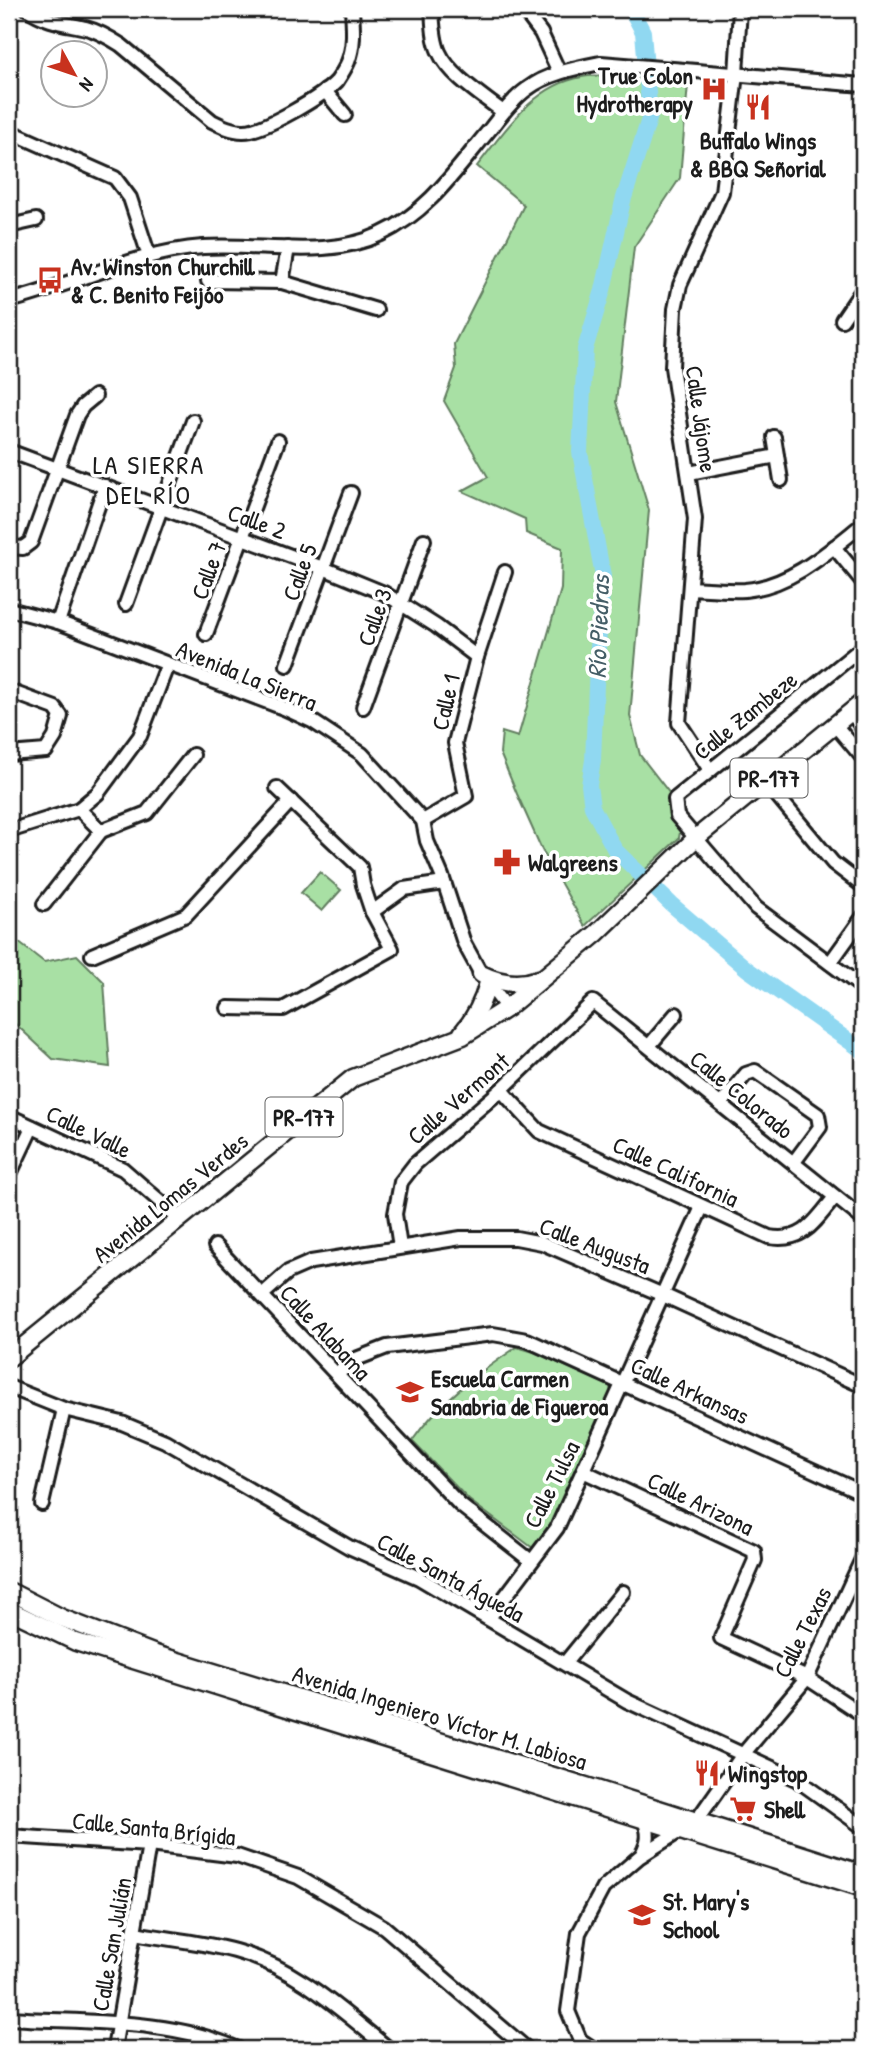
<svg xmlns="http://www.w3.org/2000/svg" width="872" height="2058" viewBox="0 0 872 2058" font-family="'Patrick Hand',sans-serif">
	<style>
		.green { fill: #a8e0a4; stroke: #627e60; stroke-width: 2 }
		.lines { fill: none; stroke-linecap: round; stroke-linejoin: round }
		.river { stroke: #90d8f1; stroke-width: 16 }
		.minor-casing { stroke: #1c1c1c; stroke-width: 18 }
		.major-casing { stroke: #1c1c1c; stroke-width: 21 }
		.minor { stroke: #fff; stroke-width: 12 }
		.major { stroke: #fff; stroke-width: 16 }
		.labels { text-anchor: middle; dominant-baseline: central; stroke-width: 7; stroke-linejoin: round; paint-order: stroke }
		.shield { fill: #fff; stroke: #606060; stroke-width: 2 }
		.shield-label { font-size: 23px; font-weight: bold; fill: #1c1c1c }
		.poi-label { font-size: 24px; font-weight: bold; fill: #1c1c1c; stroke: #fff; text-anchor: start }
		.street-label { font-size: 24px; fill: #1c1c1c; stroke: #fff }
		.neighbourhood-label { font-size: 26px; letter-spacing: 2px; fill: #1c1c1c; stroke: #fff }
		.water-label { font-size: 26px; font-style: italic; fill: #455e67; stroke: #fff }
	</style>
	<rect width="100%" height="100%" fill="#fff"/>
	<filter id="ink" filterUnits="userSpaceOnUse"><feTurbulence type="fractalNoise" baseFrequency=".0143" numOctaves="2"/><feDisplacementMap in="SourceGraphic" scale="14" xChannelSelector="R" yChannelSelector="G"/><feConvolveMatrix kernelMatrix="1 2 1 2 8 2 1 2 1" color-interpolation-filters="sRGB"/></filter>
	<g filter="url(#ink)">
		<g class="green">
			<path d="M609,75L688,84L680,178L634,247L616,402L649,510L630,716L640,755L670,794C664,812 670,818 680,832L679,838L585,926L542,850L517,794L500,753L502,732L518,737L561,589L562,548L526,533L525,519L462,491L488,477L444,401L456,368L454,344L524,205L477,166C505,131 533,85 582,77C590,75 600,76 609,75Z"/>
			<polygon points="320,872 341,890 322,911 301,893"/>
			<polygon points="9,935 44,962 77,955 104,982 110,1067 53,1059 9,1018"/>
			<path d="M517,1347L534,1352L610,1386L611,1392L549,1531L534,1549L469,1500L412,1441C440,1401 477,1374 517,1347Z"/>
		</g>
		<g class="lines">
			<polyline class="river" points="631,9 643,32 650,116 623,201 603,290 585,349 580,452 603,576 597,661 593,760 589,785 592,807 615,850 671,904 747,969 863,1051"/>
			<g class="minor-casing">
				<g id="minor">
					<path d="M28,9C47,22 64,23 86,28C98,31 110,38 121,45L212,121C222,126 232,131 243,131C263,132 323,96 337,81C341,75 345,69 348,62C355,45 353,27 352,9"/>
					<path d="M432,9C433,23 433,39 439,52C449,75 484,97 503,112"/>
					<polyline points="523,9 541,33 559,72"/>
					<polyline points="325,91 345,115"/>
					<polyline points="9,131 115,178 130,198 149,256"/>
					<polyline points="9,226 36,220"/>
					<polyline points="208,281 282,282 376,310"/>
					<polyline points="282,282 288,248"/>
					<path d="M9,301C74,285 135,252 203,247C262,243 326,260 381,234C429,212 458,167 491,128C501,115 513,99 527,89C548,73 576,68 601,63L863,85"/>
					<polyline points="842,320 863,289"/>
					<polyline points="774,437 781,480"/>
					<polyline points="9,451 323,568 384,593 436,626 477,657"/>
					<polyline points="689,473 777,456"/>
					<polyline points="9,547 23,548 31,542 77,415 83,406 95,396"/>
					<polyline points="834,547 863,582"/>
					<path d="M690,588C708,589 727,591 745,590C791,586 829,551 863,524"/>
					<polyline points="126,604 193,421"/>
					<polyline points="9,609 58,622 286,709 312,721 362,754 423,821 427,841 442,876 464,943 481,974 507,1008"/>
					<polyline points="58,622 105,486"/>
					<polyline points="206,634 278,441"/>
					<polyline points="863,647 675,799 677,816 756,908 863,988"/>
					<polyline points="287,665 351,493"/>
					<polyline points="9,691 55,708 61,716 55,737 46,751 9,754"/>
					<polyline points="363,707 424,540"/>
					<polyline points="851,712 863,728"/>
					<polyline points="835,725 863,758"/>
					<polyline points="710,770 679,723 695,519 672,367 675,309 680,285 722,192 736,74 740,9"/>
					<polyline points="765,781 833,863 863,886"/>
					<polyline points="277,788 360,867 363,885 372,912"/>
					<polyline points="423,821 466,796 455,743 477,657 505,572"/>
					<polyline points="9,831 79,809 98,793 140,736 167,666"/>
					<polyline points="101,831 147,813 193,755"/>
					<polyline points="44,904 101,831 79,809"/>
					<polyline points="92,955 186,915 291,801"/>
					<polyline points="830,963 863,917"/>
					<polyline points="228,1008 283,1009 392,949 372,912 404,889 444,883"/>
					<polyline points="649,1046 676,1014"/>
					<path d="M501,1090L539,1131L769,1237C804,1243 815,1221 835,1197"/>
					<polyline points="721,1104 746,1074 755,1071 818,1115 820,1127 794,1162"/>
					<polyline points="9,1116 123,1169 179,1218"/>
					<polyline points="9,1176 32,1127"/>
					<polyline points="215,1246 460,1505 531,1561"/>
					<polyline points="400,1247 395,1214 401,1182 415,1164 501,1090 593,1002 863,1219"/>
					<polyline points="262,1295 288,1272 311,1262 461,1238 516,1238 542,1243 663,1295 863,1386"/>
					<polyline points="337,1374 356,1359 387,1347 493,1334 527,1340 863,1493"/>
					<polyline points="9,1387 64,1409 122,1423 165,1441 349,1547 419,1578 627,1701 796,1779 863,1827"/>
					<polyline points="583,1471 754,1551 755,1560 721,1638 807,1678 863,1715"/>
					<polyline points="42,1504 64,1409"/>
					<polyline points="489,1618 557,1528 702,1207"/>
					<polyline points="565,1663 623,1592"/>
					<polyline points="9,1836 149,1845 237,1856 298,1877 384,1927 527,2049"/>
					<path d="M642,1854C649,1841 650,1832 643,1819"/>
					<path d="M134,1933C167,1939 203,1942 235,1951C296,1967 342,2011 389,2049"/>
					<path d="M9,2018C83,2023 170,2018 238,2049"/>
					<polyline points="580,2040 568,2011 579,1933 603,1888 639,1857 697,1820 744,1753 807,1678 863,1557"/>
					<polyline points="580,2040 594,2049"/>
					<polyline points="114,2049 149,1845"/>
				</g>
			</g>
			<g class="major-casing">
				<g id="major">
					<path d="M481,974C499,983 519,986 538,979"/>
					<path d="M462,1033C475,1018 483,1002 488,983"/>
					<polyline points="9,1358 353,1078 463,1036 507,1008 597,933 696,838 863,702"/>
					<polyline points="9,1591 62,1618 158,1655 599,1790 863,1874"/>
					<polyline points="9,1610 76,1642 863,1888"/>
				</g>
			</g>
			<use href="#minor" class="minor"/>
			<use href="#major" class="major"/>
		</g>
	</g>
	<defs>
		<g id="hospital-bare" transform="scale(2.1)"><path d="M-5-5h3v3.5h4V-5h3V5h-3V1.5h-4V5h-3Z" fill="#c8321e" stroke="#fff" stroke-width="2.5" paint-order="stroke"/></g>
		<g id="restaurant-bare" transform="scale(2.1)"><path d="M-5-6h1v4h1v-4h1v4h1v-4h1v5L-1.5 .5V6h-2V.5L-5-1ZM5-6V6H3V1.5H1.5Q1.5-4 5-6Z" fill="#c8321e" stroke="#fff" stroke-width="2.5" paint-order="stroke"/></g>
		<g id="bus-bare" transform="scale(2.1)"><path d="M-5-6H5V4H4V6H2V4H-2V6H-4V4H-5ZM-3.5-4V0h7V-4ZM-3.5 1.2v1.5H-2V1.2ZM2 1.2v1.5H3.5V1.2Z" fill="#c8321e" stroke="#fff" stroke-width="2.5" paint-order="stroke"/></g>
		<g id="pharmacy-bare" transform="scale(2.1)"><path d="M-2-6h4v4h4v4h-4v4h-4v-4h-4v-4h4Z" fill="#c8321e" stroke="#fff" stroke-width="2.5" paint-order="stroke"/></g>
		<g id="school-bare" transform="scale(2.1)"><path d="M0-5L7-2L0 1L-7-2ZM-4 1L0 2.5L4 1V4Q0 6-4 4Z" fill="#c8321e" stroke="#fff" stroke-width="2.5" paint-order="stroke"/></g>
		<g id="supermarket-bare" transform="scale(2.1)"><path d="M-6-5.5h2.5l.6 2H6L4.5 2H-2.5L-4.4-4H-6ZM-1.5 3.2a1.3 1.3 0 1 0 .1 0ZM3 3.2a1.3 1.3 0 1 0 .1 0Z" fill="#c8321e" stroke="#fff" stroke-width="2.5" paint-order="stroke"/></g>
	</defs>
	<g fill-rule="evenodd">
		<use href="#hospital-bare" x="714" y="89"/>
		<use href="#restaurant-bare" x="758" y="107"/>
		<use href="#bus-bare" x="50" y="280"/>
		<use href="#pharmacy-bare" x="507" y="862"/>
		<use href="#school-bare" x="410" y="1392"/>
		<use href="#restaurant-bare" x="707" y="1773"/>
		<use href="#supermarket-bare" x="743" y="1809"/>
		<use href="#school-bare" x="642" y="1915"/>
	</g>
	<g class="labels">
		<g class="shield">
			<rect x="730.5" y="758.5" width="77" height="39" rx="5"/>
			<rect x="265.5" y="1097.5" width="77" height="39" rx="5"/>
		</g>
		<g class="shield-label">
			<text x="769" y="778">PR-177</text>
			<text x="304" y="1117">PR-177</text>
		</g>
		<g class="poi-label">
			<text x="693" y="75" text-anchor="end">True Colon<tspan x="693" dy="28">Hydrotherapy</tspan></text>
			<text x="758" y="140" text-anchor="middle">Buffalo Wings<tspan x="758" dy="28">&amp; BBQ Señorial</tspan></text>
			<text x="71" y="266">Av. Winston Churchill<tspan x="71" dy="28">&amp; C. Benito Feijóo</tspan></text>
			<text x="528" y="862">Walgreens</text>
			<text x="431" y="1378">Escuela Carmen<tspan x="431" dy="28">Sanabria de Figueroa</tspan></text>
			<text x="728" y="1773">Wingstop</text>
			<text x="764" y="1809">Shell</text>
			<text x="663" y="1901">St. Mary's<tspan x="663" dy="28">School</tspan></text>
		</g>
		<g class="street-label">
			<text transform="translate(702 419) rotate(82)">Calle Jájome</text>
			<text transform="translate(257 521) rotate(20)">Calle 2</text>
			<text transform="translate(208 570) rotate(-70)">Calle 7</text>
			<text transform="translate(299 572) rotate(-70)">Calle 5</text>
			<text transform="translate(374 617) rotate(-70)">Calle 3</text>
			<text transform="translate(247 675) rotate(22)">Avenida La Sierra</text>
			<text transform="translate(445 702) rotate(-77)">Calle 1</text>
			<text transform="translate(745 715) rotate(-39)">Calle Zambeze</text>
			<text transform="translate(742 1094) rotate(39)">Calle Colorado</text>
			<text transform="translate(458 1098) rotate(-41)">Calle Vermont</text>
			<text transform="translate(89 1131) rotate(26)">Calle Valle</text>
			<text transform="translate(676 1171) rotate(25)">Calle California</text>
			<text transform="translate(170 1197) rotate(-39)">Avenida Lomas Verdes</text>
			<text transform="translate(595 1245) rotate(21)">Calle Augusta</text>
			<text transform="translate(326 1332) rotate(47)">Calle Alabama</text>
			<text transform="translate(690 1390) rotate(25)">Calle Arkansas</text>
			<text transform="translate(551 1484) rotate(-63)">Calle Tulsa</text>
			<text transform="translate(701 1503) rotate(26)">Calle Arizona</text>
			<text transform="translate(451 1577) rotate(28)">Calle Santa Águeda</text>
			<text transform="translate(802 1632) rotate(-63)">Calle Texas</text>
			<text transform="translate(440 1717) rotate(17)">Avenida Ingeniero Víctor M. Labiosa</text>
			<text transform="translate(154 1828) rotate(6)">Calle Santa Brígida</text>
			<text transform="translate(111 1944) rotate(-80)">Calle San Julián</text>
		</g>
		<g class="neighbourhood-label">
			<text x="149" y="464">LA SIERRA<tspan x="149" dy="30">DEL RÍO</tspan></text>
		</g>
		<g class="water-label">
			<text transform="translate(598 627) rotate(-88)">Río Piedras</text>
		</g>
	</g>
	<rect width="872" height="2058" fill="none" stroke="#fff" stroke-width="35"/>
	<rect x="18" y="18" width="837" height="2023" fill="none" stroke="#1c1c1c" stroke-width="2.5" filter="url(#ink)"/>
	<g transform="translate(74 74) rotate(130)"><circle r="33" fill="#ffffff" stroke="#a4a4a4" stroke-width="2"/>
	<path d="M0-5L12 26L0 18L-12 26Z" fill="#c8321e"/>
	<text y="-10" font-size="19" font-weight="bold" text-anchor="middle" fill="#1c1c1c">N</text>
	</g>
</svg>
